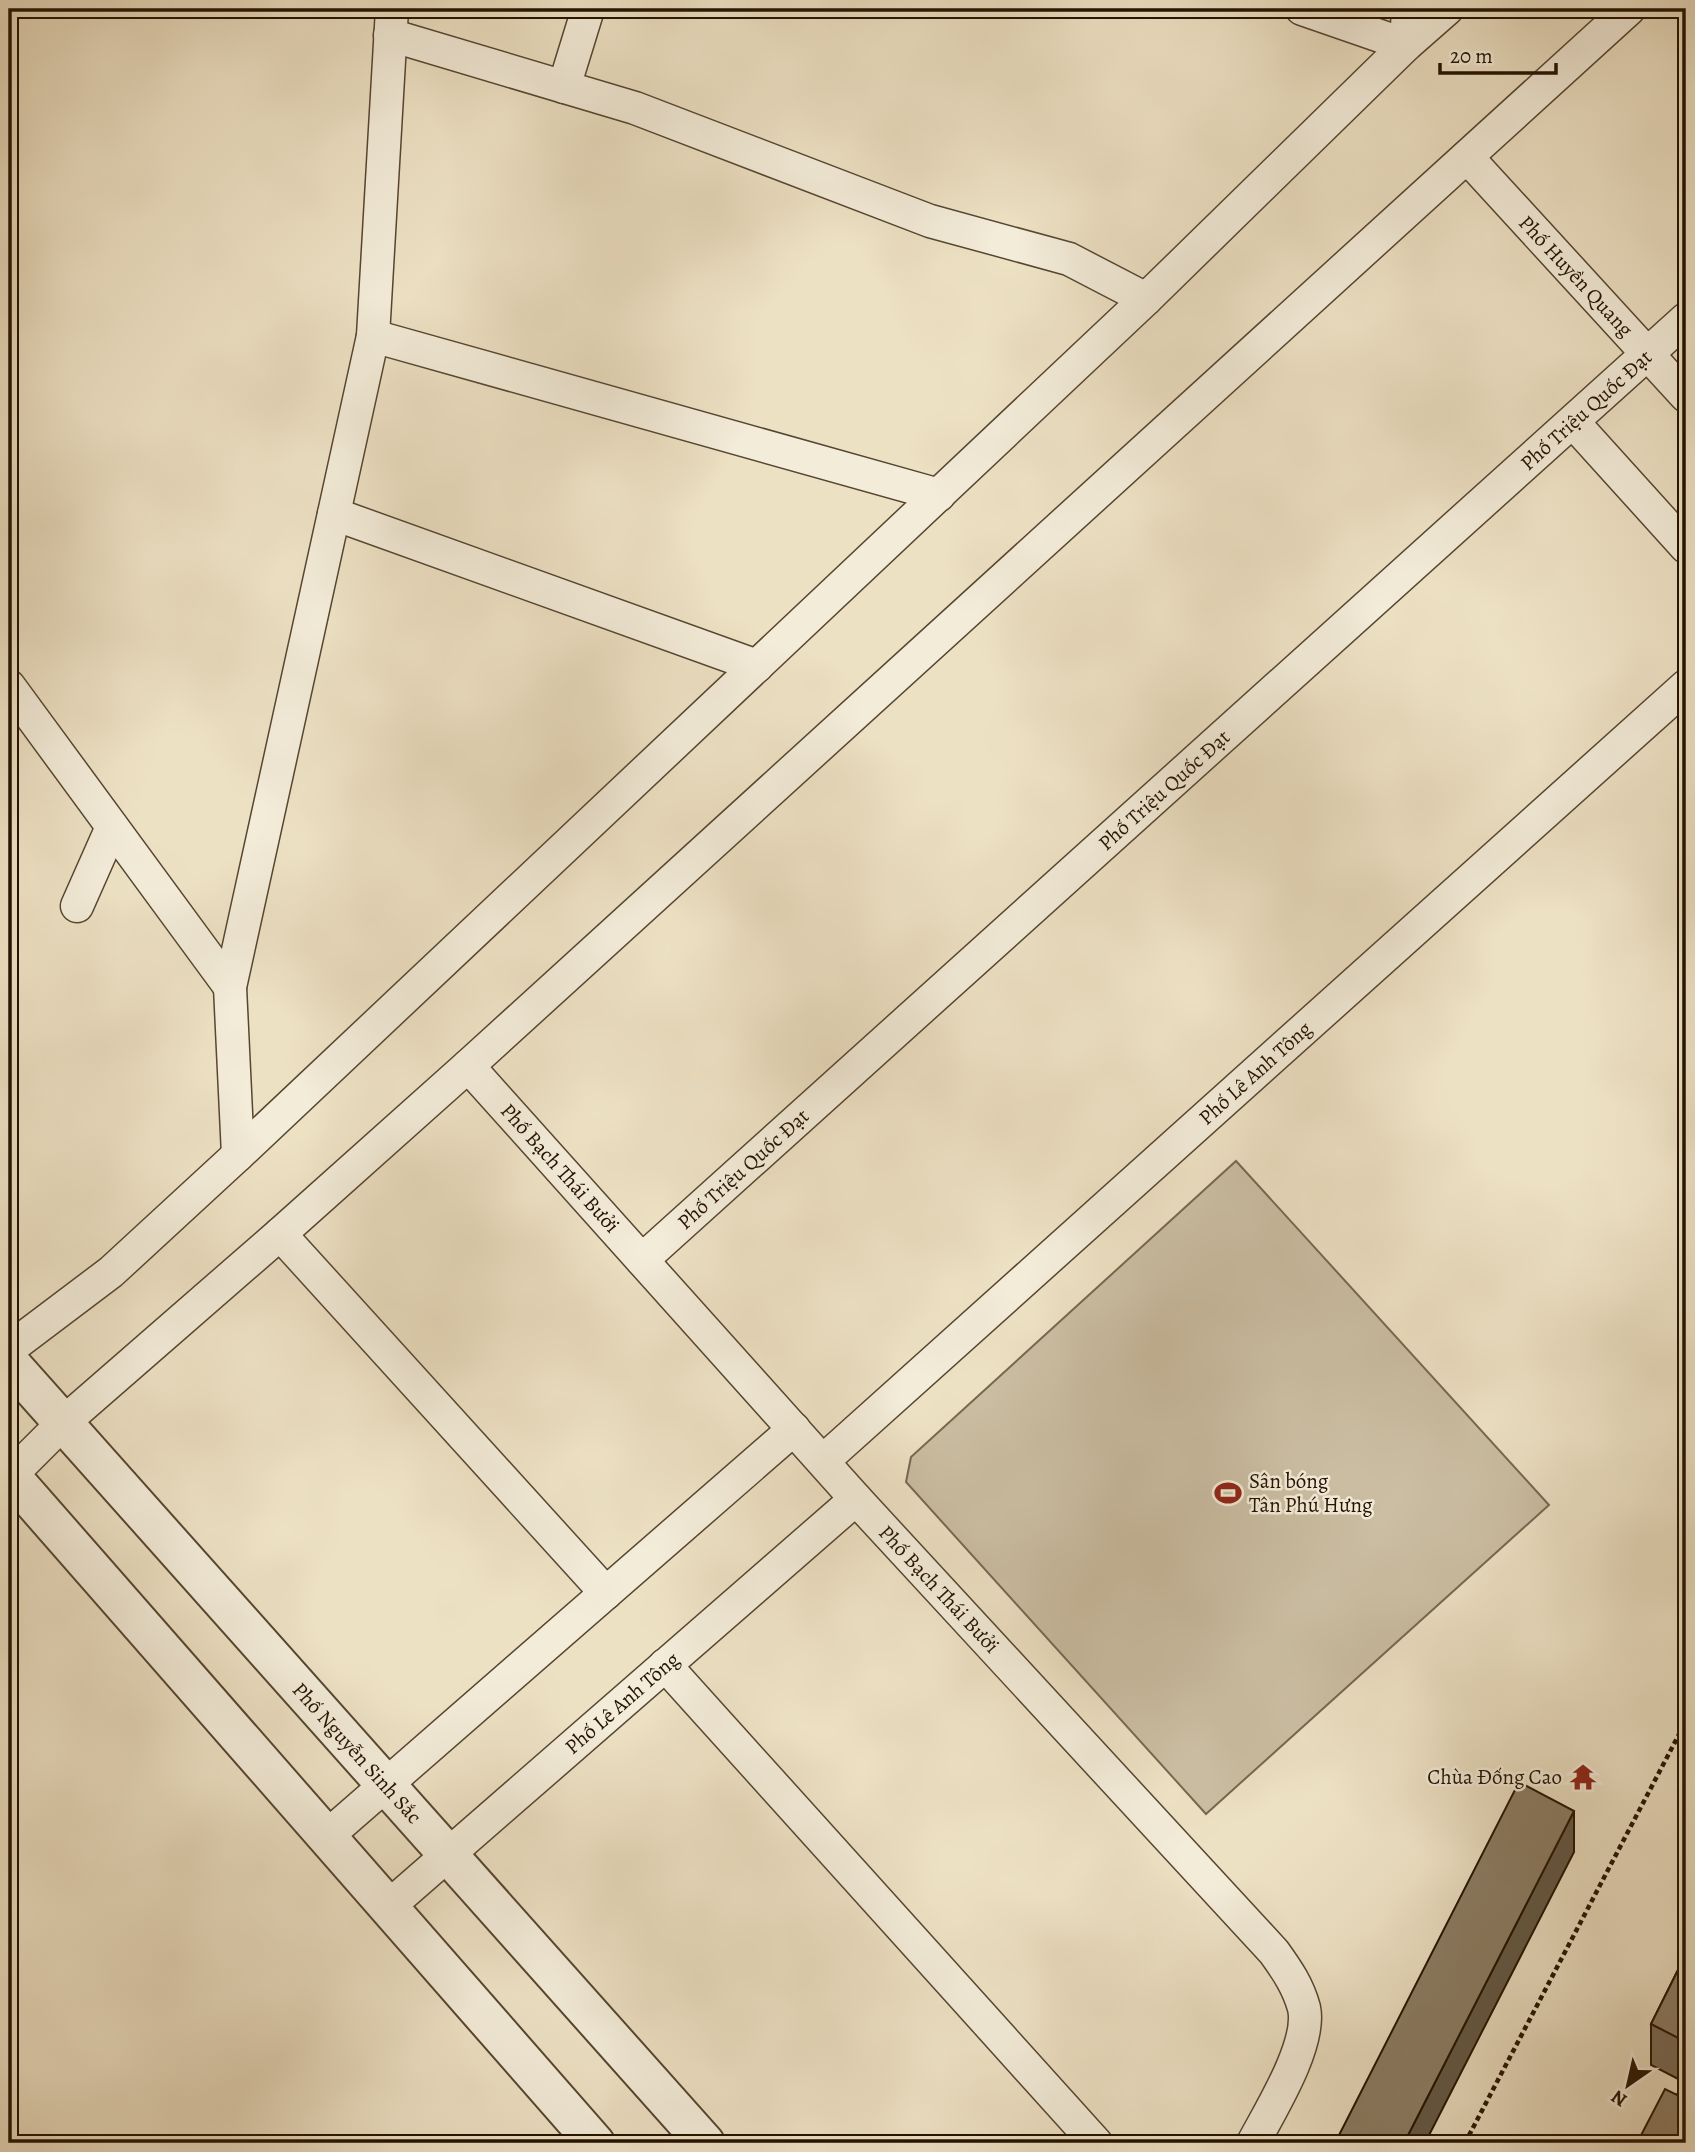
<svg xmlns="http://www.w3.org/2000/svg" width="1695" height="2152" viewBox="0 0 1695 2152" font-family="Alegreya,serif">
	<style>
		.green { fill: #cbbea3; stroke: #776852; stroke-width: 2 }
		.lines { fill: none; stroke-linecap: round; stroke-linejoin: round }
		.minor-casing { stroke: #564631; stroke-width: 35 }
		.tertiary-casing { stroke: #564631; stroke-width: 42 }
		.path { stroke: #231200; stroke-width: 4.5; stroke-dasharray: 5 3.5; stroke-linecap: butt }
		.minor { stroke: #f3ecd9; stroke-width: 32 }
		.tertiary { stroke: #f3ecd9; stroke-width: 38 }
		.wall { fill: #786c58; stroke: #231200; stroke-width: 2 }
		.shaded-wall { fill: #625847; stroke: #231200; stroke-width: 2 }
		.building { fill: #8c7e66; stroke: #231200; stroke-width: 2 }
		.labels { text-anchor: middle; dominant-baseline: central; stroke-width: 5; stroke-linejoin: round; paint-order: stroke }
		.street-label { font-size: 21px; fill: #231200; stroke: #f3ecd9 }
		.poi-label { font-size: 21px; fill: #231200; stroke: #f3ecd9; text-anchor: start }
	</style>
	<rect width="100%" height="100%" fill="#ede1c4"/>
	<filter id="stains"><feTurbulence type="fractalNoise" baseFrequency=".00286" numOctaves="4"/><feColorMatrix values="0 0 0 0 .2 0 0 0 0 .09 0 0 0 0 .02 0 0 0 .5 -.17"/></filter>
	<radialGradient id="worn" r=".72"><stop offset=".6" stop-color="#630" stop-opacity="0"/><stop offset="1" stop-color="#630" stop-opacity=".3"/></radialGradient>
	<polygon class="green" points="1236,1161 1549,1505 1206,1814 906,1482 911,1457"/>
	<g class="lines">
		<g class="minor-casing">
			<g id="minor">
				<polyline points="1302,9 1406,45 1408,9"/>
				<polyline points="390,35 635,108 930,221 1069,259 1146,299"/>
				<polyline points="564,87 588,9"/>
				<polyline points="1467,157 1686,396"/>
				<polyline points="373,336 939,495"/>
				<polyline points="1573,422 1686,547"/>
				<polyline points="334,514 757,666"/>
				<polyline points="9,686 230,987"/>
				<polyline points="77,906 112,827"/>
				<path d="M468,1066L856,1499L1274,1952C1287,1970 1298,1986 1304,2008C1312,2044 1270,2111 1253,2143"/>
				<polyline points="238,1155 230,987 373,336 392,9"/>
				<polyline points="280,1234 606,1593"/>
				<polyline points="642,1260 1686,319"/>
				<polyline points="9,1349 111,1272 238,1155 1146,299 1406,45 1447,9"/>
				<polyline points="823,1461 1686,686"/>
				<polyline points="10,1476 63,1423 280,1234 468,1066 1629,9"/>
				<polyline points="665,1665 1096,2143"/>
				<polyline points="326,1837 794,1429"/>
				<polyline points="388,1907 856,1499"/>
			</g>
		</g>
		<g class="tertiary-casing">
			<g id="tertiary">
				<polyline points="9,1362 705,2143"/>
				<polyline points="9,1474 595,2143"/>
			</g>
		</g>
		<polyline class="path" points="1465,2143 1686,1721"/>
		<use href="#minor" class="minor"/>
		<use href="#tertiary" class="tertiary"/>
	</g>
	<polygon class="wall" points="1686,1954 1686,2143 1677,2095 1684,2082 1651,2065 1651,2024"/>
	<polygon class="shaded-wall" points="1574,1811 1574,1852 1425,2143 1404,2143"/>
	<g class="building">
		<polygon points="1519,1782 1574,1811 1404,2143 1335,2143"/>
		<polygon points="1686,1954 1686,2042 1651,2024"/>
		<polygon points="1686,2077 1686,2143 1637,2143 1665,2089 1677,2095"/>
	</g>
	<defs>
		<g id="stadium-bare" transform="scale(2.1)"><path d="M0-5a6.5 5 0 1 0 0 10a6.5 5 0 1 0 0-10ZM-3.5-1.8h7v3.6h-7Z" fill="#8f2418" stroke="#f3ecd9" stroke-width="2.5" paint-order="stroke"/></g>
		<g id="temple-bare" transform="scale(2.1)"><path d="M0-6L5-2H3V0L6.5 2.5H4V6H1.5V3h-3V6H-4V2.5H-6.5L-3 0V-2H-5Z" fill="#8f2418" stroke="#f3ecd9" stroke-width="2.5" paint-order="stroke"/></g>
	</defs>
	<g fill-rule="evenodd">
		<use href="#stadium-bare" x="1228" y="1493"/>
		<use href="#temple-bare" x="1583" y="1777"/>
	</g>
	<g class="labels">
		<g class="street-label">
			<text transform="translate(1576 276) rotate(47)">Phố Huyền Quang</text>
			<text transform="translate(1586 410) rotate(-42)">Phố Triệu Quốc Đạt</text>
			<text transform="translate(1164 790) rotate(-42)">Phố Triệu Quốc Đạt</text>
			<text transform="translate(1255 1073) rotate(-42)">Phố Lê Anh Tông</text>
			<text transform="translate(560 1168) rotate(48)">Phố Bạch Thái Bưởi</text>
			<text transform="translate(743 1169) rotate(-42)">Phố Triệu Quốc Đạt</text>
			<text transform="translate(939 1589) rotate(47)">Phố Bạch Thái Bưởi</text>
			<text transform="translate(622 1703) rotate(-41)">Phố Lê Anh Tông</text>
			<text transform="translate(357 1753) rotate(48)">Phố Nguyễn Sinh Sắc</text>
		</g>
		<g class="poi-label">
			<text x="1249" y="1481">Sân bóng<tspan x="1249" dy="24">Tân Phú Hưng</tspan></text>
			<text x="1562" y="1777" text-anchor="end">Chùa Đống Cao</text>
		</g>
	</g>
	<rect width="1695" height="2152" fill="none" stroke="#ede1c4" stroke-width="35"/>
	<rect x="10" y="10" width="1674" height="2131" fill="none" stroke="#231200" stroke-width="3.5"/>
	<rect x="18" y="18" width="1660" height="2117" fill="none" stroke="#231200" stroke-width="2"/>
	<g transform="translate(1628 2085) rotate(214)" stroke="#f3ecd9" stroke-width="5" paint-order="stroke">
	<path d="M0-5L12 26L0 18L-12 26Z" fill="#231200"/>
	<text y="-10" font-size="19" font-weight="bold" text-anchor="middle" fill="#231200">N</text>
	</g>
	<path d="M1440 63v10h116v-10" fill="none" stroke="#231200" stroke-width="3.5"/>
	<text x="1450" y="63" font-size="21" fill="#231200" stroke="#f3ecd9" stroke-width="5" paint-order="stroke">20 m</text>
	<rect width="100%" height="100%" filter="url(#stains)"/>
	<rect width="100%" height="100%" fill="url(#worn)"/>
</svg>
